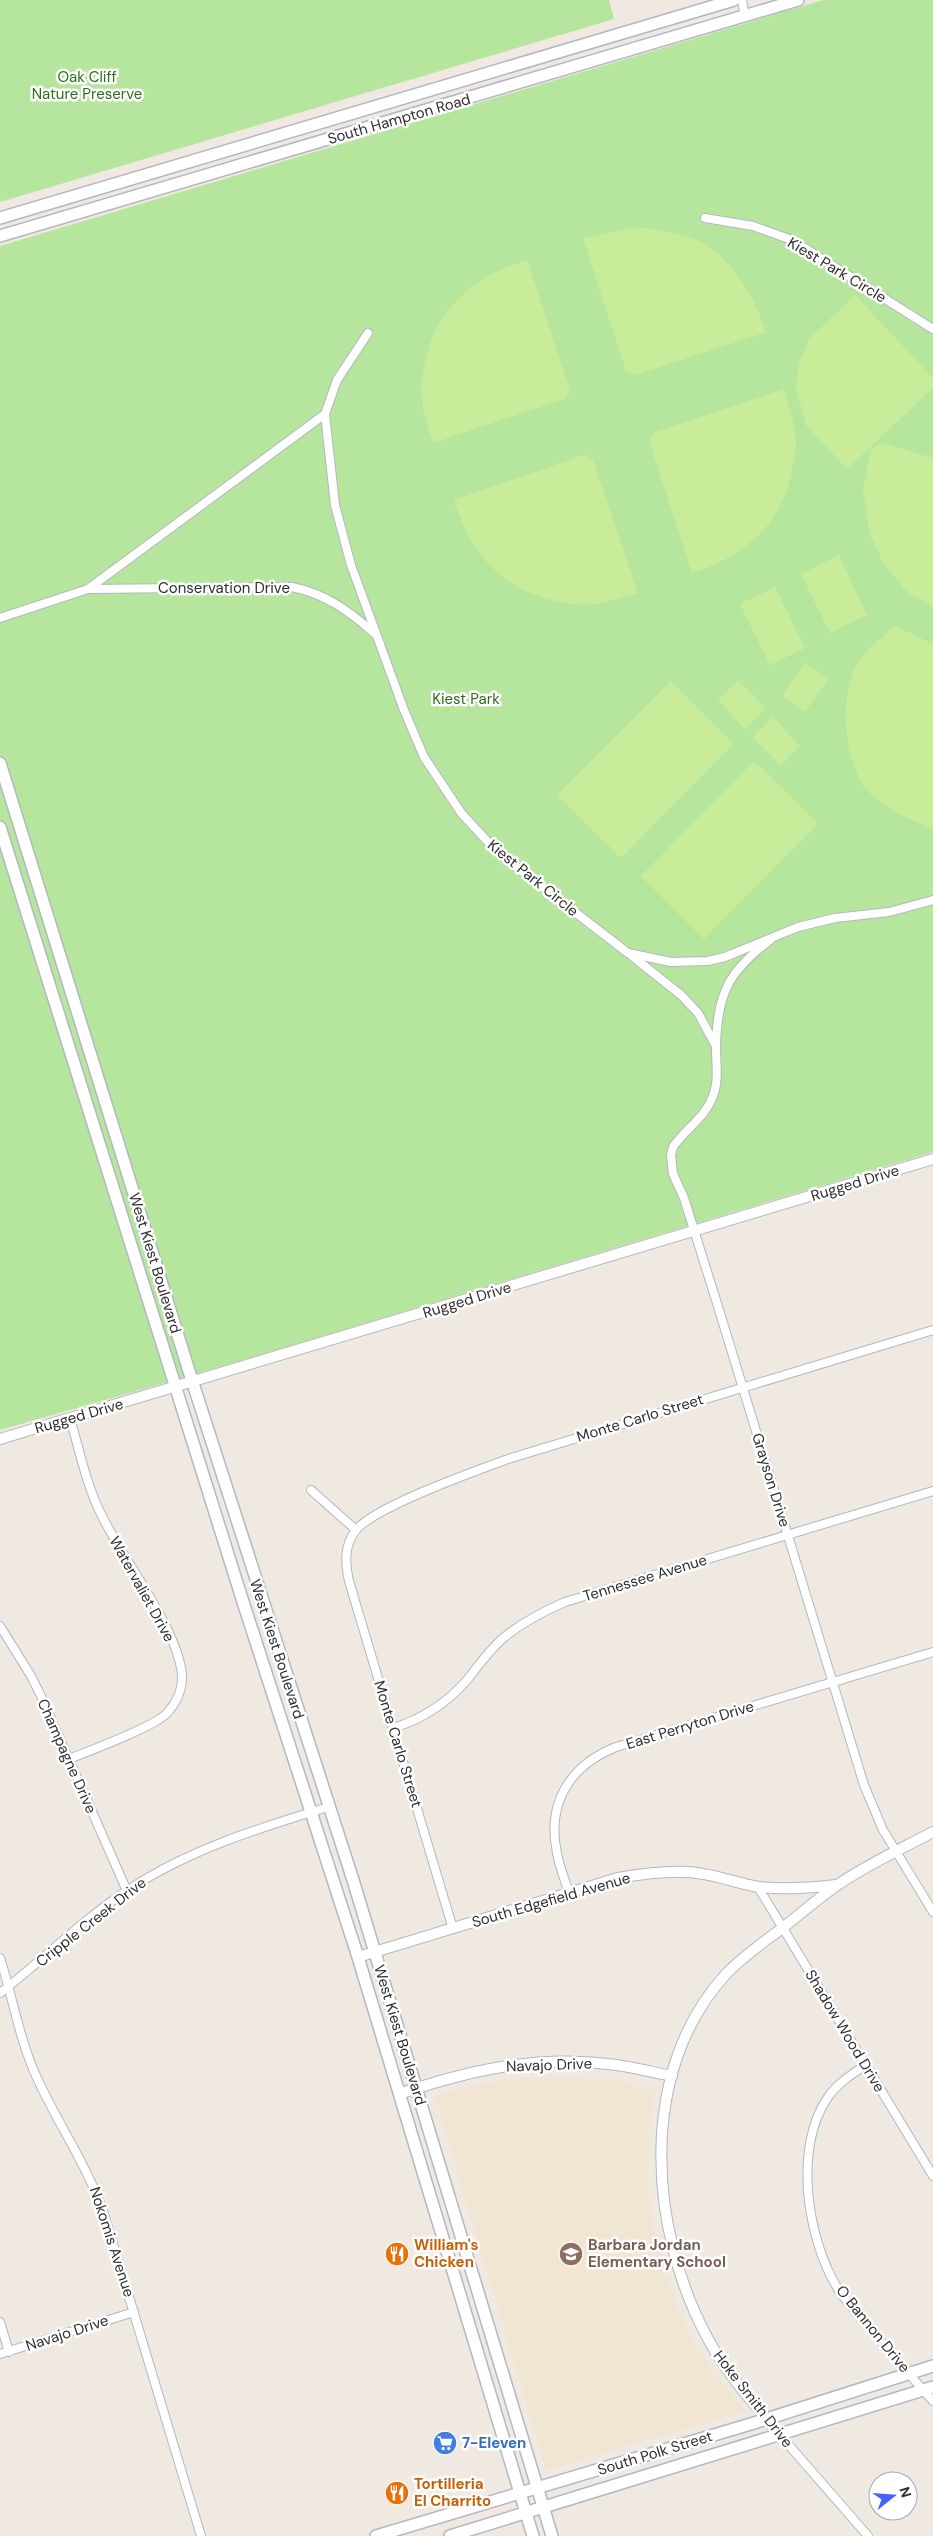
<svg xmlns="http://www.w3.org/2000/svg" width="933" height="2536" viewBox="0 0 933 2536" font-family="'DM Sans',sans-serif">
	<style>
		.education { fill: #f0e6d1 }
		.green { fill: #b6e59e }
		.pitch { fill: #c9ec9a }
		.lines { fill: none; stroke-linecap: round; stroke-linejoin: round }
		.minor-casing { stroke: #b4b7c1; stroke-width: 10 }
		.tertiary-casing { stroke: #b4b7c1; stroke-width: 12 }
		.secondary-casing { stroke: #b4b7c1; stroke-width: 14 }
		.minor { stroke: #fff; stroke-width: 8 }
		.tertiary { stroke: #fff; stroke-width: 10 }
		.secondary { stroke: #fff; stroke-width: 11 }
		.labels { text-anchor: middle; dominant-baseline: central; stroke-width: 5; stroke-linejoin: round; paint-order: stroke }
		.park-label { font-size: 15px; fill: #2c6e1b; stroke: #fff }
		.street-label { font-size: 15px; fill: #2e2e2e; stroke: #fff }
		.food-label { font-size: 15px; font-weight: bold; fill: #c56008; stroke: #fff; text-anchor: start }
		.education-label { font-size: 15px; font-weight: bold; fill: #785e54; stroke: #fff; text-anchor: start }
		.shop-label { font-size: 15px; font-weight: bold; fill: #366cbe; stroke: #fff; text-anchor: start }
	</style>
	<rect width="100%" height="100%" fill="#efe9e1"/>
	<polygon class="education" points="571,2077 616,2081 655,2091 649,2135 648,2188 654,2233 666,2274 678,2308 700,2353 745,2411 546,2470 435,2096 481,2084 522,2078"/>
	<g class="green">
		<polygon points="0,0 609,0 614,19 0,202"/>
		<polygon points="823,0 933,0 933,1152 196,1374 0,1430 0,246"/>
	</g>
	<g class="pitch">
		<path d="M636,227C658,230 684,232 703,243C734,262 755,298 766,332L636,375L626,371L583,238Z"/>
		<path d="M527,260L570,390L565,399L433,443C428,426 422,408 421,391C421,383 423,375 424,368C433,311 473,276 527,260Z"/>
		<polygon points="855,295 933,378 933,388 847,469 806,425 796,388 799,363 809,339"/>
		<path d="M784,389C789,405 795,424 796,441C796,448 794,457 793,464C785,522 746,556 692,573L649,441L655,432Z"/>
		<polygon points="883,443 933,458 933,607 907,592 882,561 869,531 863,489 871,449"/>
		<path d="M584,455L593,460L638,593C621,598 602,604 585,605C578,605 569,603 562,602C504,593 471,554 454,500Z"/>
		<polygon points="839,555 867,615 830,633 801,574"/>
		<polygon points="775,587 805,648 770,665 740,604"/>
		<path d="M895,626L933,644V828C913,822 882,807 868,791C845,764 841,710 851,678C858,656 879,640 895,626Z"/>
		<polygon points="805,663 828,679 805,712 782,695"/>
		<polygon points="738,680 766,709 745,729 718,700"/>
		<polygon points="671,681 734,744 621,858 557,795"/>
		<polygon points="773,717 800,746 780,765 752,737"/>
		<polygon points="754,761 818,823 704,939 641,876"/>
	</g>
	<g class="lines">
		<g class="minor-casing">
			<g id="minor">
				<polyline points="742,0 745,17"/>
				<polyline points="705,218 753,226 792,240 933,329"/>
				<polyline points="368,333 337,380 325,414 335,505 351,565 404,710 424,757 462,814 488,842 515,866 628,953 671,962 708,961 725,957 798,927 835,918 889,912 933,900"/>
				<path d="M88,589L292,587C326,594 349,611 374,633"/>
				<polyline points="0,618 88,589 325,414"/>
				<path d="M770,940C728,972 717,994 716,1047C716,1063 719,1081 713,1096C705,1118 685,1129 673,1147L671,1155L673,1174L684,1198L720,1313L864,1785L883,1830L933,1912"/>
				<polyline points="632,956 681,995 698,1013 716,1046"/>
				<polyline points="311,1490 356,1530"/>
				<polyline points="0,1626 31,1676 41,1696 127,1891"/>
				<path d="M393,1728C423,1719 446,1704 467,1680C478,1666 488,1652 502,1639C521,1623 542,1612 565,1602L933,1491"/>
				<path d="M69,1759C89,1751 157,1726 168,1712C177,1702 183,1688 182,1674C176,1625 122,1559 100,1512C86,1483 79,1449 70,1418"/>
				<polyline points="758,1887 933,2176"/>
				<path d="M569,1893C565,1880 559,1866 557,1853C546,1802 571,1765 616,1747L933,1652"/>
				<path d="M453,1929L349,1581C345,1563 344,1545 356,1530C376,1506 475,1471 508,1459L933,1330"/>
				<path d="M0,1958C13,1998 19,2039 37,2078C58,2124 87,2165 104,2214L201,2536"/>
				<path d="M0,1993C43,1960 82,1920 128,1890C188,1850 259,1828 328,1807"/>
				<path d="M866,2065C852,2074 838,2083 828,2097C793,2147 807,2239 838,2289C846,2302 858,2314 869,2327C890,2352 911,2377 933,2401"/>
				<polyline points="0,2322 9,2352"/>
				<polyline points="0,2354 134,2312"/>
				<polyline points="780,2435 868,2536"/>
			</g>
		</g>
		<g class="tertiary-casing">
			<g id="tertiary">
				<polyline points="0,1439 933,1159"/>
				<path d="M358,1957L618,1878C641,1874 664,1871 687,1872C712,1873 735,1883 759,1887C785,1890 810,1888 836,1885"/>
				<path d="M399,2094C466,2071 536,2055 608,2064C629,2066 651,2072 672,2076"/>
				<path d="M780,2435C754,2404 726,2373 707,2337C649,2229 637,2071 726,1974C744,1955 764,1942 785,1926C802,1913 818,1898 836,1886C866,1865 901,1849 933,1832"/>
			</g>
		</g>
		<g class="secondary-casing">
			<g id="secondary">
				<polyline points="0,218 734,0"/>
				<polyline points="0,236 798,0"/>
				<polyline points="0,763 189,1371 353,1880 552,2536"/>
				<polyline points="0,827 243,1602 358,1957 533,2536"/>
				<polyline points="376,2536 754,2423 933,2366"/>
				<polyline points="450,2536 933,2387"/>
			</g>
		</g>
		<use href="#minor" class="minor"/>
		<use href="#tertiary" class="tertiary"/>
		<use href="#secondary" class="secondary"/>
	</g>
	<defs>
		<g id="restaurant-disc" transform="scale(1.25)"><circle r="9.5" fill="#e8710a" stroke="#fff"/><path d="M-5-6h1v4h1v-4h1v4h1v-4h1v5L-1.5 .5V6h-2V.5L-5-1ZM5-6V6H3V1.5H1.5Q1.5-4 5-6Z" fill="#fff"/></g>
		<g id="school-disc" transform="scale(1.25)"><circle r="9.5" fill="#8d6e63" stroke="#fff"/><path d="M0-5L7-2L0 1L-7-2ZM-4 1L0 2.5L4 1V4Q0 6-4 4Z" fill="#fff"/></g>
		<g id="supermarket-disc" transform="scale(1.25)"><circle r="9.5" fill="#3f7fe0" stroke="#fff"/><path d="M-6-5.5h2.5l.6 2H6L4.5 2H-2.5L-4.4-4H-6ZM-1.5 3.2a1.3 1.3 0 1 0 .1 0ZM3 3.2a1.3 1.3 0 1 0 .1 0Z" fill="#fff"/></g>
	</defs>
	<g fill-rule="evenodd">
		<use href="#restaurant-disc" x="397" y="2254"/>
		<use href="#school-disc" x="571" y="2254"/>
		<use href="#supermarket-disc" x="445" y="2443"/>
		<use href="#restaurant-disc" x="397" y="2493"/>
	</g>
	<g class="labels">
		<g class="park-label">
			<text x="87" y="77">Oak Cliff<tspan x="87" dy="17">Nature Preserve</tspan></text>
			<text x="466" y="699">Kiest Park</text>
		</g>
		<g class="street-label">
			<text transform="translate(399 119) rotate(-16)">South Hampton Road</text>
			<text transform="translate(837 270) rotate(31)">Kiest Park Circle</text>
			<text x="224" y="588">Conservation Drive</text>
			<text transform="translate(533 878) rotate(39)">Kiest Park Circle</text>
			<text transform="translate(855 1183) rotate(-17)">Rugged Drive</text>
			<text transform="translate(155 1263) rotate(73)">West Kiest Boulevard</text>
			<text transform="translate(467 1300) rotate(-17)">Rugged Drive</text>
			<text transform="translate(79 1416) rotate(-16)">Rugged Drive</text>
			<text transform="translate(640 1418) rotate(-17)">Monte Carlo Street</text>
			<text transform="translate(771 1480) rotate(73)">Grayson Drive</text>
			<text transform="translate(645 1578) rotate(-17)">Tennessee Avenue</text>
			<text transform="translate(142 1589) rotate(61)">Watervaliet Drive</text>
			<text transform="translate(277 1649) rotate(72)">West Kiest Boulevard</text>
			<text transform="translate(690 1725) rotate(-17)">East Perryton Drive</text>
			<text transform="translate(398 1744) rotate(73)">Monte Carlo Street</text>
			<text transform="translate(67 1756) rotate(66)">Champagne Drive</text>
			<text transform="translate(551 1900) rotate(-16)">South Edgefield Avenue</text>
			<text transform="translate(91 1922) rotate(-38)">Cripple Creek Drive</text>
			<text transform="translate(845 2031) rotate(59)">Shadow Wood Drive</text>
			<text transform="translate(400 2035) rotate(73)">West Kiest Boulevard</text>
			<text transform="translate(549 2065) rotate(-2)">Navajo Drive</text>
			<text transform="translate(112 2242) rotate(72)">Nokomis Avenue</text>
			<text transform="translate(873 2329) rotate(51)">O Bannon Drive</text>
			<text transform="translate(67 2333) rotate(-18)">Navajo Drive</text>
			<text transform="translate(753 2399) rotate(52)">Hoke Smith Drive</text>
			<text transform="translate(655 2453) rotate(-17)">South Polk Street</text>
		</g>
		<g class="food-label">
			<text x="414" y="2245">William's<tspan x="414" dy="17">Chicken</tspan></text>
			<text x="414" y="2484">Tortilleria<tspan x="414" dy="17">El Charrito</tspan></text>
		</g>
		<g class="education-label">
			<text x="588" y="2245">Barbara Jordan<tspan x="588" dy="17">Elementary School</tspan></text>
		</g>
		<g class="shop-label">
			<text x="462" y="2443">7-Eleven</text>
		</g>
	</g>
	<g transform="translate(893 2496) rotate(73)"><circle r="24" fill="#ffffff" stroke="#ababab"/>
	<path d="M0-4L9 19L0 12L-9 19Z" fill="#4264fb"/>
	<text y="-8" font-size="14" font-weight="bold" text-anchor="middle" fill="#2e2e2e">N</text>
	</g>
</svg>
